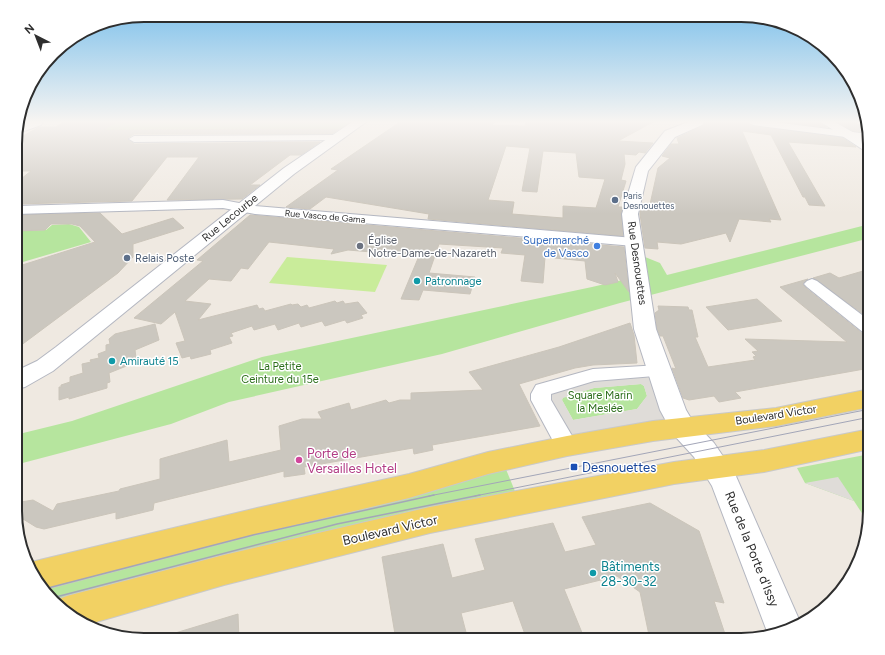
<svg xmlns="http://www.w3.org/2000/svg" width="885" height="655" viewBox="0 0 885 655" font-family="Figtree,sans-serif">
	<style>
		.green { fill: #b6e59e }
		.cemetery { fill: #c8d9b8 }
		.pitch { fill: #c9ec9a }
		.plaza { fill: #dfdcd8; fill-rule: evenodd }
		.building { fill: #cbc7bf; stroke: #cbc5ba; fill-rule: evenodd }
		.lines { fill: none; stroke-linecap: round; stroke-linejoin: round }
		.street-casing { stroke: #b4b7c1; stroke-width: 2 }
		.secondary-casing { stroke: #b4b7c1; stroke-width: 2 }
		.primary-casing { stroke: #c9c9c9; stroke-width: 2 }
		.street { fill: #fff; fill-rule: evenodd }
		.secondary { fill: #fff; fill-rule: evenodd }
		.primary { fill: #f2d163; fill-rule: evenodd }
		.tram-far1 { stroke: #a3a6b8; stroke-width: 1 }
		.tram { stroke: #a3a6b8; stroke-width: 1.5 }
		.service-dot { fill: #5c6f8a; stroke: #fff; stroke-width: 1.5 }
		.worship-dot { fill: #6b7280; stroke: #fff; stroke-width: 1.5 }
		.shop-dot { fill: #3f7fe0; stroke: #fff; stroke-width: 1.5 }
		.culture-dot { fill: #0f9aa8; stroke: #fff; stroke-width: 1.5 }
		.hotel-dot { fill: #d1479c; stroke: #fff; stroke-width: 1.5 }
		.transit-dot { fill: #1a4fb4; stroke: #fff; stroke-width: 1.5 }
		.labels { text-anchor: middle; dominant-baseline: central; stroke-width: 3; stroke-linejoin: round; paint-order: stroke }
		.far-service-label { font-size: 9px; fill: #4e5e75; stroke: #fff; text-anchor: start }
		.far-street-label { font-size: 9px; fill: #2e2e2e; stroke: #fff }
		.street-label { font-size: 11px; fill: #2e2e2e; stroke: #fff }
		.worship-label { font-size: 11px; fill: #5b616d; stroke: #fff; text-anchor: start }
		.shop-label { font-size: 11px; fill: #366cbe; stroke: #fff; text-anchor: end }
		.service-label { font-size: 11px; fill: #4e5e75; stroke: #fff; text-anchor: start }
		.culture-label { font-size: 11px; fill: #0d838f; stroke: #fff; text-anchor: start }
		.park-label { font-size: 11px; fill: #2c6e1b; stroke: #fff }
		.near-hotel-label { font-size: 13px; fill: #b23c85; stroke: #fff; text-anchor: start }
		.near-transit-label { font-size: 13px; fill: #164399; stroke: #fff; text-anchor: start }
		.near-street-label { font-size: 13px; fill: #2e2e2e; stroke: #fff }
		.near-culture-label { font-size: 13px; fill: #0d838f; stroke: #fff; text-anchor: start }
		.rim { fill: none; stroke: #2e2e2e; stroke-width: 2 }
	</style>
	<rect width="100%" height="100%" fill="#efe9e1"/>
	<g class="green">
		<polygon points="69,224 79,227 91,242 16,264 16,231 46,230 52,225"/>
		<polygon points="870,224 870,238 620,303 442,354 229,402 171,424 15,465 15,435 72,421 262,357 592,287 648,274 645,257 660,263 667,275"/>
		<polygon points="641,384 644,386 647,396 637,409 573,420 562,400 563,397 594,388"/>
		<polygon points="870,454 869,524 854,501 805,483 797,468"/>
		<polygon points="505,467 517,496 58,606 41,585"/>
	</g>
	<polygon class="cemetery" points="116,122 352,122 341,129 104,130"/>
	<polygon class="pitch" points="287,257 387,265 375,292 269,283"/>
	<g class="plaza">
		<path d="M645,377L652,379L665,417L663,422L575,437L571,435L549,399L551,393L558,390L602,379ZM641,384L644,386L647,396L637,409L573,420L562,400L563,398L594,388Z"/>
		<polygon points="838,477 854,501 805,483"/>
	</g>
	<g class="building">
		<polygon points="63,122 116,122 104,130 339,129 332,134 134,134 128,138 134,144 320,142 301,155 290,155 250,185 260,185 242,199 167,200 199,157 167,157 132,201 16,204 16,183 31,171 16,171 16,140 39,127 56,127"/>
		<path d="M400,122H495L492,125L525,126L526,122H653L618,141L653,143L645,153L639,152L636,155L624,154L625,164L621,180L626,181L618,207H622L621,214L623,236L428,219L429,214L326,197L310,209L286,207L338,170L331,169ZM506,146L530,148L522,191L537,192L543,151L576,153L579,177L605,179L596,208L563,206V218L512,214L514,202L488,200Z"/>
		<polygon points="705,122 747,122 753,126 843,138 856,147 788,142 825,206 809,205 805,197 803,197 771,135 742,131 781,220 769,219 771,222 739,219 730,242 726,233 681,244 657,242 658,249 645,248 640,214 641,208 649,209 658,168 670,158 662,156 671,144 679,144 677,138 703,126"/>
		<polygon points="785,122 820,122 826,127"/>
		<polygon points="838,122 858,122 856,124 866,126 867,132 853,131"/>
		<polygon points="100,213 122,234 173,218 184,228 133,244 133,257 118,273 16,349 16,267 95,242 80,226 72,224 51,224 45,230 16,231 16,215"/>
		<polygon points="250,215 624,247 629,292 615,273 618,282 605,285 587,279 585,261 545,257 543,283 521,281 525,255 501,253 503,248 439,244 429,273 475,277 470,294 423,290 419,300 401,299 419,256 348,250 331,254 334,249 269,242 248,269 241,268 231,281 209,279 185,301 211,304 198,320 257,305 259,309 263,308 265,311 291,304 292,305 298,304 301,307 307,305 309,308 335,301 337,303 343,301 345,304 358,302 367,313 361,315 363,318 347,323 345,320 325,326 322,321 301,327 299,323 278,330 275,324 254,330 252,326 231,333 233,336 229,337 232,343 210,350 211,354 191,359 190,356 182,358 176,343 185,341 175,312 161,324 134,318 203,261 197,260"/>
		<polygon points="870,269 870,319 813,278 830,273 839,278"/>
		<polygon points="808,279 802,284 806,288 863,334 870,335 870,368 735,392 741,398 719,402 714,396 689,400 683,398 672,368 676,369 663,336 660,336 657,329 655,313 659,310 658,306 688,307 689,310 692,310 698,337 695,337 708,367 755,360 753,357 756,356 752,352 758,351 745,339 847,342 780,287"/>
		<polygon points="757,299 782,321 728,330 706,307"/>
		<polygon points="630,323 634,335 637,363 593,365 575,368 519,384 540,426 432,445 433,450 414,454 413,448 304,467 305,474 284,477 284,471 154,503 153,510 116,519 116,512 44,529 36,527 15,514 15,503 33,500 53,511 57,504 119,491 120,489 160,479 160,459 227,440 229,462 281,450 279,426 302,419 322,419 318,412 349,403 351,410 386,400 389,403 400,400 411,400 411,393 483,390 469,372 559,347"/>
		<polygon points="155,324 159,340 135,350 136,358 133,359 134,363 109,373 110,382 107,383 107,388 69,399 69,397 59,400 59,387 61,387 61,385 70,382 70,377 83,373 82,364 91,362 90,360 99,358 98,354 106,351 106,345 110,344 109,339 115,334"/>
		<polygon points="650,503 699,531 724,603 714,601 727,640 650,640 640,592 617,576 564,589 585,640 527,640 513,601 461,613 468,640 396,640 382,557 443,544 452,578 485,570 475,539 553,523 565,552 596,545 582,517"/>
		<polygon points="238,614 239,640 163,640 162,637"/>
	</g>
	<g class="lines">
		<g class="street-casing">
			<g id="street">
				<polygon points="748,122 774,122 868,134 869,140 753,125"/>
				<polygon points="336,135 340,136 341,138 340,140 134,142 129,139 134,136"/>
				<polygon points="223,200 255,206 634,238 639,239 641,242 639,245 634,246 255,214 223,208 16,214 16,206"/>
				<polygon points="812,279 817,281 870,321 870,334 864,333 807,287 804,284 807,281"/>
				<polygon points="660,365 667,367 669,371 667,375 594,381 551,394 551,400 578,446 575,452 567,454 559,452 531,400 531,394 536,385 593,369"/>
			</g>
		</g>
		<g class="secondary-casing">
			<g id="secondary">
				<polygon points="26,122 43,122 41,125 16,134 17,125"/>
				<polygon points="352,122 366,122 294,174 53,371 25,387 16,389 16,371 37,361 56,347 284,168"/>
				<polygon points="688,122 704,122 702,125 675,137 648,171 638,214 656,329 686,410 692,420 714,443 735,474 801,624 798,627 768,634 712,486 694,457 673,434 660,410 634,329 622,214 636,167 665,131"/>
				<polygon points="821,122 835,122 870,142 870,152 865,151"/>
			</g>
		</g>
		<g class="primary-casing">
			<g id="primary">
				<polygon points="870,389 870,407 776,426 653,441 567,456 488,474 409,498 257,534 45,589 28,568 27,563 257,508 409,474 488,452 567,436 653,421 776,408"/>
				<polygon points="870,429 870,449 764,472 674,484 430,533 224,585 86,625 59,608 54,601 67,596 224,555 430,507 674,462 764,450"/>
			</g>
		</g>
		<use href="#street" class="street"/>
		<use href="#secondary" class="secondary"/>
		<use href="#primary" class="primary"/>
		<g class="tram-far1">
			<polyline points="429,496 870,409"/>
			<polyline points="475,496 870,417"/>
		</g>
		<g class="tram">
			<polyline points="44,589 253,535 434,495"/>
			<polyline points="52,598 337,524 480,495"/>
		</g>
	</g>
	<linearGradient id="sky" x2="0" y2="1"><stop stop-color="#7abfeb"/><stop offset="0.57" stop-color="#f8f5f2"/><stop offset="1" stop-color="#f8f5f2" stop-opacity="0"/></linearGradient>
	<rect width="885" height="214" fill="url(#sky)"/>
	<g class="service-dot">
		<circle cx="615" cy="200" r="4"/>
		<circle cx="127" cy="258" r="4"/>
	</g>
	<circle class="worship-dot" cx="360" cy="246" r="4"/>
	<circle class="shop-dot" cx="597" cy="246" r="4"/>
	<g class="culture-dot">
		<circle cx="417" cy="281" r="4"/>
		<circle cx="112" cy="361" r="4"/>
		<circle cx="593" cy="573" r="4"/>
	</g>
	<circle class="hotel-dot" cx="299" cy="460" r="4"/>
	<rect class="transit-dot" x="570" y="463" width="8" height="8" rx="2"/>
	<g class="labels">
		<g class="far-service-label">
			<text x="623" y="195">Paris<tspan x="623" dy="10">Desnouettes</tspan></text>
		</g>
		<g class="far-street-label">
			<text transform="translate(325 216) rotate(5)">Rue Vasco de Gama</text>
		</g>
		<g class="street-label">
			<text transform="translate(230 218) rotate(-39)">Rue Lecourbe</text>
			<text transform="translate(637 263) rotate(82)">Rue Desnouettes</text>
			<text transform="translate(776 415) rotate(-9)">Boulevard Victor</text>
		</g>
		<g class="worship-label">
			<text x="368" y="240">Église<tspan x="368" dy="13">Notre-Dame-de-Nazareth</tspan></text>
		</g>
		<g class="shop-label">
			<text x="589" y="240">Supermarché<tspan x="589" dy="13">de Vasco</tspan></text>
		</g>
		<g class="service-label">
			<text x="135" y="258">Relais Poste</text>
		</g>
		<g class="culture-label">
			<text x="425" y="281">Patronnage</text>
			<text x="120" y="361">Amirauté 15</text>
		</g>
		<g class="park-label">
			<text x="280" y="366">La Petite<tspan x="280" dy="13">Ceinture du 15e</tspan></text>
			<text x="600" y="395">Square Marin<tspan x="600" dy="13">la Meslée</tspan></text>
		</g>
		<g class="near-hotel-label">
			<text x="307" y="453">Porte de<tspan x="307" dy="15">Versailles Hotel</tspan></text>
		</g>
		<g class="near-transit-label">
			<text x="582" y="467">Desnouettes</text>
		</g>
		<g class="near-street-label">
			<text transform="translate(390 530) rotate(-13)">Boulevard Victor</text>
			<text transform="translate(752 549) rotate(68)">Rue de la Porte d'Issy</text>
		</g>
		<g class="near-culture-label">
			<text x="601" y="566">Bâtiments<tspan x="601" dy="15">28-30-32</tspan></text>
		</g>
	</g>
	<path d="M0 0H885V655H0ZM144 22H741A122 122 0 0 1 863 144V511A122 122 0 0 1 741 633H144A122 122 0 0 1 22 511V144A122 122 0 0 1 144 22Z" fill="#fff" fill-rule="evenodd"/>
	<path class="rim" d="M144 22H741A122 122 0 0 1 863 144V511A122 122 0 0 1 741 633H144A122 122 0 0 1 22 511V144A122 122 0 0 1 144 22Z"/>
	<g transform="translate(36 36) rotate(318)" stroke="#ffffff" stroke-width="3" paint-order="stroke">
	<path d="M0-3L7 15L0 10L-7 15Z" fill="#2e2e2e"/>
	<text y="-6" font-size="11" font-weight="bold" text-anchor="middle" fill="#2e2e2e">N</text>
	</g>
</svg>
